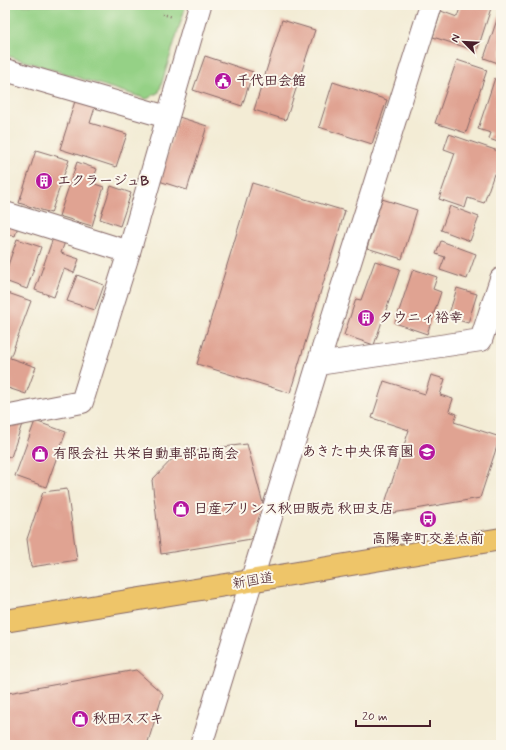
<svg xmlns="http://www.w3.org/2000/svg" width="506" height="750" viewBox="0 0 506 750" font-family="Mynerve,'Klee One',sans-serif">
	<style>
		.green { fill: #95d186; stroke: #707858 }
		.building { fill: #e0a392 }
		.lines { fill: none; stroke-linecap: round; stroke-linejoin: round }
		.street-casing { stroke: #856766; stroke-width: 24 }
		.primary-casing { stroke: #856766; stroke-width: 24 }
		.path { stroke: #856766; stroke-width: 2.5; stroke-dasharray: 1 3; stroke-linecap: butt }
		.street { stroke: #fff; stroke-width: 22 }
		.primary { stroke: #eec569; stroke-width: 22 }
		.labels { text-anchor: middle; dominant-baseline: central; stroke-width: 4; stroke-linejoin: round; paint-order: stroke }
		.poi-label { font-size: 14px; font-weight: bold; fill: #4a1f2b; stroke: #fbf7ec; text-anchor: start }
		.street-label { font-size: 14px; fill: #4a1f2b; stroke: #fbf7ec }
	</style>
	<rect width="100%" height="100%" fill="#fbf7ec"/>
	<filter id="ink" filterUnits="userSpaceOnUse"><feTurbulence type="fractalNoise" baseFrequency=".025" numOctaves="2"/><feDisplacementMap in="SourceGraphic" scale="8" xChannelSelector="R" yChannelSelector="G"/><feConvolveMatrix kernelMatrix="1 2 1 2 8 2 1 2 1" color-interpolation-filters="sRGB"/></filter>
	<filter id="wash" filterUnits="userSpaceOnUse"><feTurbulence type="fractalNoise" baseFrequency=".012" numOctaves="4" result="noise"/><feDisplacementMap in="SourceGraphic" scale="16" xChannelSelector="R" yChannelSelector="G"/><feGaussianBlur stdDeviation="0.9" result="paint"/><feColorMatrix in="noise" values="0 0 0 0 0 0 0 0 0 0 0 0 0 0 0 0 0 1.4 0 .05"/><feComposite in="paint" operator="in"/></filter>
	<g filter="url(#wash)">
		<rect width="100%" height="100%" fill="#f3ecd5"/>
		<polygon class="green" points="5,5 186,5 159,92 147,99 5,55"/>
		<g id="blocks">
			<g class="building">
				<polygon points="461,5 492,5 477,51 433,37 441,11 457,17"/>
				<polygon points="501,8 501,64 484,58"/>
				<polygon points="282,20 315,30 286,120 254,110"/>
				<polygon points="205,56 253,72 242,106 193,90"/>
				<polygon points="457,60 487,70 466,133 435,123"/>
				<polygon points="495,78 501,80 501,143 489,139 491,133 478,129"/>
				<polygon points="333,82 387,100 372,144 319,127"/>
				<polygon points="76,98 96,104 90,123 127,134 116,167 60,149"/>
				<polygon points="179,117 207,126 187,190 159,181"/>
				<polygon points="449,134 501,152 501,177 494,174 484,203 468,198 465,208 439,199 455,153 444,149"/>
				<polygon points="36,150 69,160 51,213 19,203"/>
				<polygon points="77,162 97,169 92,183 104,187 92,226 59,216"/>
				<polygon points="252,183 345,211 290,393 197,364"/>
				<polygon points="111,186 131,193 120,226 100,219"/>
				<polygon points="382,199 417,210 402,259 367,248"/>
				<polygon points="450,206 479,217 470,241 441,230"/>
				<polygon points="5,218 19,223 15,236 5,233"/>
				<polygon points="54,235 66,239 61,253 79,259 74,273 64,269 54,297 35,290"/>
				<polygon points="17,239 41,247 27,289 5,281 5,274"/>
				<polygon points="441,241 476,254 467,279 440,270 445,257 436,254"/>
				<polygon points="375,261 400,269 374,345 344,335 356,299 361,300"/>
				<polygon points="413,269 437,277 433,289 441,292 427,334 395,323"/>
				<polygon points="77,275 104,285 95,310 67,301"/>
				<polygon points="457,288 477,294 468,323 448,317"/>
				<polygon points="5,292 31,301 10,358 36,367 26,394 5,387"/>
				<polygon points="431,375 445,379 440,395 453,399 449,411 457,414 454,422 500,437 480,498 381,515 409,430 372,418 384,381 425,394"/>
				<polygon points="35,421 66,432 46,487 15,476"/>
				<polygon points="22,424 11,457 5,456 5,426"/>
				<polygon points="247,444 265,511 251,539 161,554 152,480 178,453"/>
				<polygon points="67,489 77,560 31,567 27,539 43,492"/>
				<polygon points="136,670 163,694 147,745 5,745 5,683 8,693"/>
			</g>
		</g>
	</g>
	<g filter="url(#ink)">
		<use href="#blocks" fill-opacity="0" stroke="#856766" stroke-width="1"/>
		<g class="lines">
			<g class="street-casing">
				<g id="street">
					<polyline points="5,70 167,117"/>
					<polyline points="5,213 129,252"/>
					<polyline points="318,364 481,340 501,279"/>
					<polyline points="5,417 82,402 129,252 200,5"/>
					<polyline points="201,745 318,364 431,5"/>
				</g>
			</g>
			<g class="primary-casing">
				<polyline id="primary" points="5,621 250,581 501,539"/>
			</g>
			<polyline class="path" points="162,14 173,17"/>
			<use href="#street" class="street"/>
			<use href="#primary" class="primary"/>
		</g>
	</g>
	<defs>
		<g id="civic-disc" transform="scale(0.9)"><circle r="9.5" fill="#b5179e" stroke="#fbf7ec"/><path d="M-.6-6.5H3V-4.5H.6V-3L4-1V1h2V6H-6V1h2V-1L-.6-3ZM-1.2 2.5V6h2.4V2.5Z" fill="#fff"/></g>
		<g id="building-disc" transform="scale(0.9)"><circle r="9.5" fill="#b5179e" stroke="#fbf7ec"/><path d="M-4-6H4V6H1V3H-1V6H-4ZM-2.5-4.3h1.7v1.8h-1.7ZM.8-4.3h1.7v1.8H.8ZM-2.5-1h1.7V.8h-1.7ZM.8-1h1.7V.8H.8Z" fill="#fff"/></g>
		<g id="school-disc" transform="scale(0.9)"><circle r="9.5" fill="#b5179e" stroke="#fbf7ec"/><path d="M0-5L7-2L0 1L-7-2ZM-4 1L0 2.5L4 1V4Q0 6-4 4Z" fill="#fff"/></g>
		<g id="shop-disc" transform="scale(0.9)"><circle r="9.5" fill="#b5179e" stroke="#fbf7ec"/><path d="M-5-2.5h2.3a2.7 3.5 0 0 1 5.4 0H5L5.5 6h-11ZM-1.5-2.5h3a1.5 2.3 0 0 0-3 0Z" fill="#fff"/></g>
		<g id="bus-disc" transform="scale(0.9)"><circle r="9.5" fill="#b5179e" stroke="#fbf7ec"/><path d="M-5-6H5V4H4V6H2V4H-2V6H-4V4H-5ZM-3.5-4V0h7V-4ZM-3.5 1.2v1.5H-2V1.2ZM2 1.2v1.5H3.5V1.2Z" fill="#fff"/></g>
	</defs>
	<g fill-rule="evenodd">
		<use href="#civic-disc" x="223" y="81"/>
		<use href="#building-disc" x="44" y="181"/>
		<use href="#building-disc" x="366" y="318"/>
		<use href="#school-disc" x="427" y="452"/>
		<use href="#shop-disc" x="40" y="454"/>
		<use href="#shop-disc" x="181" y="509"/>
		<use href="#bus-disc" x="428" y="519"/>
		<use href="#shop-disc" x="80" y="719"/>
	</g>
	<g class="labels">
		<g class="poi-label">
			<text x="236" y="81">千代田会館</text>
			<text x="57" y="181">エクラージュB</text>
			<text x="379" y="318">タウニィ裕幸</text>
			<text x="414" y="452" text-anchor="end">あきた中央保育園</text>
			<text x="53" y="454">有限会社 共栄自動車部品商会</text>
			<text x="194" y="509">日産プリンス秋田販売 秋田支店</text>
			<text x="428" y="539" text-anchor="middle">高陽幸町交差点前</text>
			<text x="93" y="719">秋田スズキ</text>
		</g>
		<g class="street-label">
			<text transform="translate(253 581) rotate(-9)">新国道</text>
		</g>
	</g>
	<rect width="506" height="750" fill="none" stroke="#fbf7ec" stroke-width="20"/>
	<g transform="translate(464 42) rotate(294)" stroke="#fbf7ec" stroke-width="3" paint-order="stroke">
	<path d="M0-3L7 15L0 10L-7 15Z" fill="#4a1f2b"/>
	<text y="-6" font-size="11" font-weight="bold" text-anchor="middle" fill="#4a1f2b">N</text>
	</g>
	<path d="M356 720v6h74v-6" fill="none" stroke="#4a1f2b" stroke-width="2"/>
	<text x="362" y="720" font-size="12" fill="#4a1f2b" stroke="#fbf7ec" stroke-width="3" paint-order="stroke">20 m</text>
</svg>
